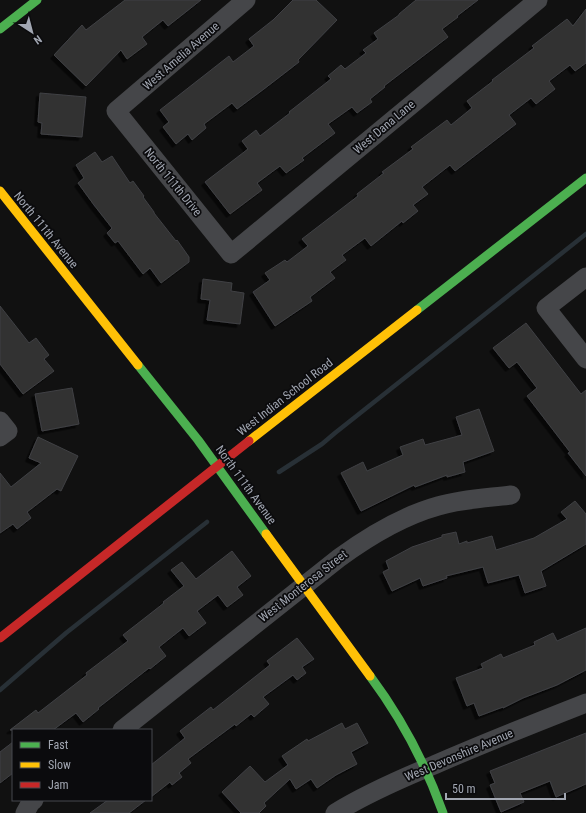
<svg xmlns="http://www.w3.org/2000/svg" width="586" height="813" viewBox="0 0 586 813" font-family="'Roboto Condensed',sans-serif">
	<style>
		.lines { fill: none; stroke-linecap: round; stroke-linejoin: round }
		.stream { stroke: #283036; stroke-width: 4.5 }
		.building { fill: #313133; stroke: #404144; filter: url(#shadow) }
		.street { stroke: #454649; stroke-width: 19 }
		.fast { stroke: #4caf50; stroke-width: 9 }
		.slow { stroke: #ffc107; stroke-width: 9 }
		.jam { stroke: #c62828; stroke-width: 9 }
		.labels { text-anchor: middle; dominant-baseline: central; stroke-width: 3.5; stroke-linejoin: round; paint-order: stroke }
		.street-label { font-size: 12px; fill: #a2a7b2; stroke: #0b0b0d }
	</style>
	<defs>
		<filter id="shadow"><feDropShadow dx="-3.5" dy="3.5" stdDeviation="0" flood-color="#0009"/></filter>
	</defs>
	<rect width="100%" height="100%" fill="#111"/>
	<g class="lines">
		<g class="stream">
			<polyline points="279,472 322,444 335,433 586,234"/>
			<polyline points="0,690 66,633 207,522"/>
		</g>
	</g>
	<g class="building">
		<polygon points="125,0 201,0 168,26 163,20 142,37 147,44 127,59 121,50 86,86 54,55 82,25 86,30"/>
		<polygon points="293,0 316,0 337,20 298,60 299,62 264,89 237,109 232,103 204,124 206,128 192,140 188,134 176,144 163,127 169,122 160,110 229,56 233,62 254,46 249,39 273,20"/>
		<polygon points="416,0 478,0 457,16 458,17 442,29 448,37 384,86 385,87 370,99 372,102 357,113 352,107 328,124 335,133 302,158 304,160 286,173 280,166 257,183 262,190 230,214 205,182 248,149 242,141 256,130 260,136 290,113 289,112 331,79 328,76 341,65 345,69 366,53 363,50 378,39 374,33 399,15 399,14"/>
		<polygon points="586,9 586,63 575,71 570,65 549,81 555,89 536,104 531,98 509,115 516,124 455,171 450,165 422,187 428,194 413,205 418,211 403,223 402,221 371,246 365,238 342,255 346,260 330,272 335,278 310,297 312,301 275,326 253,292 270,280 265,273 285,260 287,262 308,246 302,239 358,196 357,194 384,173 382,172 413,149 411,147 447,120 451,125 472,108 467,101 493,81 492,80 534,48 532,46 567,19 573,26"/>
		<polygon points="40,93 86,97 82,137 41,134 42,123 38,122"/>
		<polygon points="95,152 102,162 112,156 130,183 133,181 144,196 143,197 154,212 154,213 176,241 177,240 189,257 189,262 161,283 150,268 143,274 118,241 115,243 107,233 112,228 94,205 78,183 84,178 76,165"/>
		<polygon points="203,279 232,283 231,291 244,293 240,324 207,320 210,300 201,299"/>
		<polygon points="0,306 29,343 36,338 49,355 44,359 54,371 23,394 0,364"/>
		<polygon points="526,323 581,394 586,390 586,476 568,453 570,452 527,396 537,388 517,362 509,368 493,348"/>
		<polygon points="72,388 79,424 42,431 35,394"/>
		<polygon points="479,409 494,451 463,462 465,472 447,477 447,475 415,487 414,485 361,511 341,473 363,462 367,471 403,455 400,447 423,439 425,445 462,435 456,417"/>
		<polygon points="38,437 78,456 61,491 57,489 27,512 31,518 17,529 13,524 0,533 0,473 11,487 41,463 29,458"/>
		<polygon points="575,501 586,514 586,544 541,571 546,586 525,593 519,575 488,583 483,567 446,576 447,578 423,586 420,578 392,591 383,572 389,569 386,561 412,547 442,537 442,535 456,532 459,544 467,541 467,543 492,536 496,550 534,538 567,519 561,512"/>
		<polygon points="232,551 251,576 237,587 243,595 227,607 218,595 197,611 206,623 189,636 183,628 159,647 166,656 150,669 149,668 98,708 99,709 83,722 76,713 53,730 10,730 36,710 38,713 87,675 86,673 128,641 123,635 164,603 163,602 184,586 171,570 182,562 196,579"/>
		<polygon points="586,628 586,670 557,685 523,698 503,708 503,707 479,716 474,703 467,706 456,678 483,668 481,664 501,654 503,658 535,645 534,642 553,633 557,641"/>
		<polygon points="297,638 314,659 302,667 306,673 297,680 293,675 263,697 269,704 254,717 251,714 236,726 235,724 188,759 191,763 179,773 182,777 172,785 170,782 151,797 151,765 185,738 180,731 211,707 213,710 270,665 267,661"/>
		<polygon points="342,723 345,729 357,723 368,743 351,752 357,764 336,775 317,788 311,779 296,789 290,779 264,803 266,806 259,813 241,813 222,792 250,766 265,782 288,765 282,756 307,739 308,741"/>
		<polygon points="586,733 586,784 556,797 550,781 520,793 524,802 501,812 490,785 495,783 490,771"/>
		<polygon points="13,742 13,773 0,783 0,752"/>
		<polygon points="108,800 146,800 129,813 90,813"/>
	</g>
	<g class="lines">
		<g class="street">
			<polyline points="246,0 116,111 231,254 538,0"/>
			<polyline points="586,277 546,308 586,359"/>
			<polyline points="0,421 8,431 0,437"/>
			<path d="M122,730L339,558C369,536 402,516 438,506C462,499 487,498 511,495"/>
			<polyline points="25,813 31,802 34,800"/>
			<path d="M335,813C366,794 400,779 434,765C484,743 535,723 586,703"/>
		</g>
		<g class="fast">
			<polyline points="0,29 37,0"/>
			<polyline points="417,310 586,178"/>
			<polyline points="138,365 198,440 266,534"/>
			<path d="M370,676C402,719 425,762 443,813"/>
		</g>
		<g class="slow">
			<polyline points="0,191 138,365"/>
			<polyline points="249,441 417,310"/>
			<polyline points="266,534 370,676"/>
		</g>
		<polyline class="jam" points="0,638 249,441"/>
	</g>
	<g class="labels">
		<g class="street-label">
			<text transform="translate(181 56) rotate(-41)">West Amelia Avenue</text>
			<text transform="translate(384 127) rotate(-40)">West Dana Lane</text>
			<text transform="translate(173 182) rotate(51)">North 111th Drive</text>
			<text transform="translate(46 230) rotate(51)">North 111th Avenue</text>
			<text transform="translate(285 397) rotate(-38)">West Indian School Road</text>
			<text transform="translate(246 485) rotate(54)">North 111th Avenue</text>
			<text transform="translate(303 586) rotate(-38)">West Monterosa Street</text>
			<text transform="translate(459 755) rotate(-23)">West Devonshire Avenue</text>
		</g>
	</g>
	<rect x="12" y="729" width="140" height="72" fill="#0b0b0d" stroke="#47494f"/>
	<rect x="20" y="742" width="20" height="6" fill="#4caf50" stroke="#47494f"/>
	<text x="48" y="749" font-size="12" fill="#a2a7b2">Fast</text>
	<rect x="20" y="762" width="20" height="6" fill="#ffc107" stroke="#47494f"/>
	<text x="48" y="769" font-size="12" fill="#a2a7b2">Slow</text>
	<rect x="20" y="782" width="20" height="6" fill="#c62828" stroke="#47494f"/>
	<text x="48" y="789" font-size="12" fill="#a2a7b2">Jam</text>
	<g transform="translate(32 32) rotate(144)" stroke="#0b0b0d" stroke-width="3" paint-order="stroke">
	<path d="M0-3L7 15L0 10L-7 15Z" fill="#a2a7b2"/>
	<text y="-6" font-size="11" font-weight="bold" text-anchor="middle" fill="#a2a7b2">N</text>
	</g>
	<path d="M446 793v6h119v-6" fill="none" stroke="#a2a7b2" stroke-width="2"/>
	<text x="452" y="793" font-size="12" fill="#a2a7b2" stroke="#0b0b0d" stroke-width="3" paint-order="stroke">50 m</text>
</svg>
